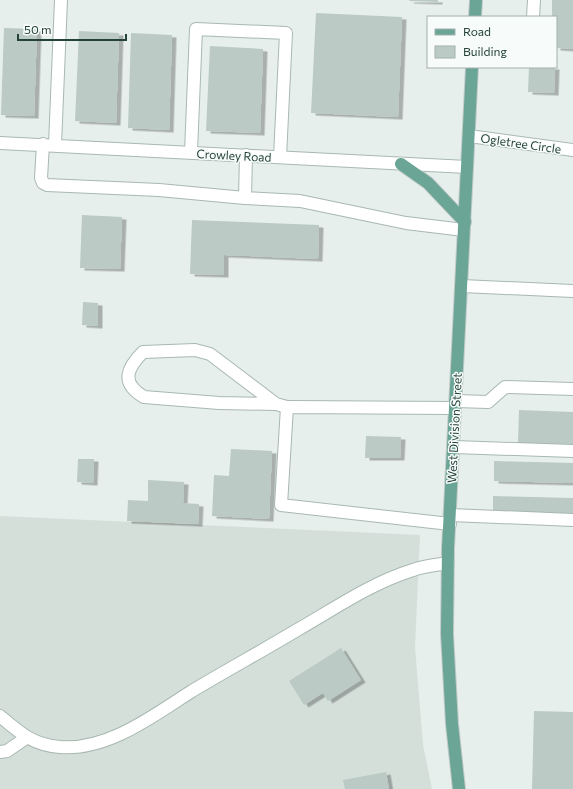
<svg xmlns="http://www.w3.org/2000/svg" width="573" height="789" viewBox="0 0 573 789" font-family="Commissioner,sans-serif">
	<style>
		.built { fill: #d4dfda }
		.building { fill: #bbcac4; filter: url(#shadow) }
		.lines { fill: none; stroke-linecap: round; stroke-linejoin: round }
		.minor-casing { stroke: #a8b8b2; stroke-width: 14 }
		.major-casing { stroke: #c2cac8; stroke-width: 14 }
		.minor { stroke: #fff; stroke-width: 12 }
		.major { stroke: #6aa596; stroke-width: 12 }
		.labels { text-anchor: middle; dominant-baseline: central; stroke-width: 3; stroke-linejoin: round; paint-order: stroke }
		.street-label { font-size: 12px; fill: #24423a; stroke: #f7fbf9 }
	</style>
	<defs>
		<filter id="shadow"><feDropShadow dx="4.5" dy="2.5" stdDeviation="0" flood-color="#0004"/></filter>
	</defs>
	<rect width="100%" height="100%" fill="#e6efeb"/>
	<polygon class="built" points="0,516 420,535 415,647 423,745 432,789 0,789"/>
	<g class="building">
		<polygon points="410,0 438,0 438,2 409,1"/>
		<polygon points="552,0 573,0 573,49 556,48 556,17 552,17"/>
		<polygon points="316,13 402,17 398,117 311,113"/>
		<polygon points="4,28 37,29 34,116 1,115"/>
		<polygon points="79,31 119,33 116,123 75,121"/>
		<polygon points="131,33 172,35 169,130 128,128"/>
		<polygon points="210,46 263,49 260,133 206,131"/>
		<polygon points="529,67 555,67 554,93 528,92"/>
		<polygon points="82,215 122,217 120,269 80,268"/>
		<polygon points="192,220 319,225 318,259 224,255 224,275 190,274"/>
		<polygon points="83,302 98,303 98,326 82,325"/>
		<polygon points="519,410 573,412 573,444 518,443"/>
		<polygon points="366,436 401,437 400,458 365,458"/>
		<polygon points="231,449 272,451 269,519 212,516 214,475 229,476"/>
		<polygon points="78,459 94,459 93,483 77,482"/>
		<polygon points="494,461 573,463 573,483 494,481"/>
		<polygon points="148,480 184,482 183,503 199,504 198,524 127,521 128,500 148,501"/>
		<polygon points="493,496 573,498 573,515 493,512"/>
		<polygon points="341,648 361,680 328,701 323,693 304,705 289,681"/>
		<polygon points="534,711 573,712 573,789 532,789"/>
		<polygon points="386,772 389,789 345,789 343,780"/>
	</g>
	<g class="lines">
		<g class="minor-casing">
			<g id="minor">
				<polyline points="533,17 534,0"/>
				<polyline points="469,136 573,150"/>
				<polyline points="0,143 467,167"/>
				<polyline points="43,144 41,178 43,183 47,185 159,190 245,198"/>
				<polyline points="55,145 61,0"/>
				<polyline points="191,152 196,29 286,33 280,157"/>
				<polyline points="246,155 245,198 300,201 406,223 464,230"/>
				<polyline points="462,286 573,291"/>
				<polyline points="456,401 488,402 505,387 573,389"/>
				<path d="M276,404L219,403L144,397C120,383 127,368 143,352L195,350L210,354L276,404L287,407"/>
				<polyline points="454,447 573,451"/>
				<polyline points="450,515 573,520"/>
				<polyline points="450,524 281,505 287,407 455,408"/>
				<path d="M0,716C20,733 33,745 60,747C108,751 154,715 192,691C227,670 262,651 297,630C334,609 371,583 413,570C424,566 437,565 448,563"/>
				<polyline points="0,752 7,751 26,738"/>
			</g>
		</g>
		<g class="major-casing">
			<g id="major">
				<polyline points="475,17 476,0"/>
				<polyline points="401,164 428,183 465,222"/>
				<polyline points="459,789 452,724 447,634 448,548 472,67"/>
			</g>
		</g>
		<use href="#minor" class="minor"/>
		<use href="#major" class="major"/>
	</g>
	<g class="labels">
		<g class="street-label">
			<text transform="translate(521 143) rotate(8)">Ogletree Circle</text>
			<text transform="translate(234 155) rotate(3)">Crowley Road</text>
			<text transform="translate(454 428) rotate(-87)">West Division Street</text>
		</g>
	</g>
	<rect x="427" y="16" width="130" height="52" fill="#f7fbf9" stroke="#a3b1ad"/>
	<rect x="435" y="29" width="20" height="6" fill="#6aa596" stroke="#a3b1ad"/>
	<text x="463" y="36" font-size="12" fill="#24423a">Road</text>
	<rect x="435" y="46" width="20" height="12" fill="#bbcac4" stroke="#a3b1ad"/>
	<text x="463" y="56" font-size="12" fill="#24423a">Building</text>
	<path d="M18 34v6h108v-6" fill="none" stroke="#24423a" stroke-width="2"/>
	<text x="24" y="34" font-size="12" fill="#24423a" stroke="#f7fbf9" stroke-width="3" paint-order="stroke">50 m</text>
</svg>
